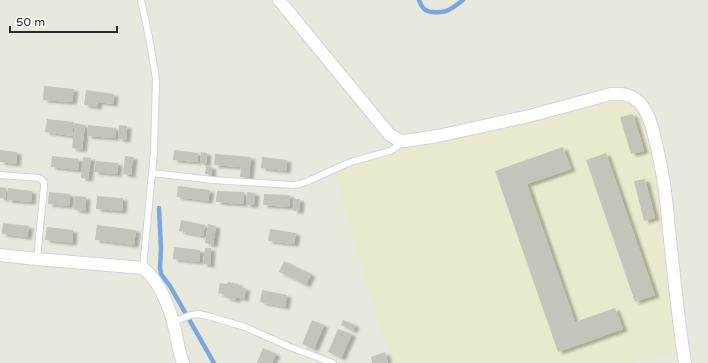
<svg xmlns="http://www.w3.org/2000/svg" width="708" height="363" viewBox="0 0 708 363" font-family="'Varela Round',sans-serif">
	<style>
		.education { fill: #e9e9cd }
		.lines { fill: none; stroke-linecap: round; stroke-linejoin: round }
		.stream { stroke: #7aa7e0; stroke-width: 4.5 }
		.building { fill: #c5c4bb; filter: url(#shadow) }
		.lane-casing { stroke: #d3d1e0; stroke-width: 8 }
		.street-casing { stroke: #d3d1e0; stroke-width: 14 }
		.lane { stroke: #fff; stroke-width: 6 }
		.street { stroke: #fff; stroke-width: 12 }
	</style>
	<defs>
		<filter id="shadow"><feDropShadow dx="4.5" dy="2.5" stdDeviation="1" flood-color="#0004"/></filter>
	</defs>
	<rect width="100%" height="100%" fill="#e9e8dc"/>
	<polygon class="education" points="615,99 626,100 631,103 637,109 642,116 654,152 679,351 633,363 391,363 335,172 360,162 389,155 408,147"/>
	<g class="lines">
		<g class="stream">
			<path d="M419,0C420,3 421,6 424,9C429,13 440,13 446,11C452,9 458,4 463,0"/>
			<polyline points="159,208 161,249 160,268 161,274 170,286 214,363"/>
		</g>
	</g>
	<g class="building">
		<polygon points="44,86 74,89 72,102 43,100"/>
		<polygon points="86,90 114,94 113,104 98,102 97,107 84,105"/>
		<polygon points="633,114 644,151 631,154 620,117"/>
		<polygon points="47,119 74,122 72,136 45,132"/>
		<polygon points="75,123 85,125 82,150 72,148"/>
		<polygon points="88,125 116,128 115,138 87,136"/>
		<polygon points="119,125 127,126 126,140 118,139"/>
		<polygon points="563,147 571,169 527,184 575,322 615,308 623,329 558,352 495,171"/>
		<polygon points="0,150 17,152 16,164 0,162"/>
		<polygon points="174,150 198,153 198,162 173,160"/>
		<polygon points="201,152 207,153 206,164 200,163"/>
		<polygon points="606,153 655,295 635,302 586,160"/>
		<polygon points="215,154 251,157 249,178 240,177 241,167 214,165"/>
		<polygon points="52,156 79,159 78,170 51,167"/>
		<polygon points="125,156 133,157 131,175 123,174"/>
		<polygon points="83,157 91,158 88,179 81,178"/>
		<polygon points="262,157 287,160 286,171 261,168"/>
		<polygon points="96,161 118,163 117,174 94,172"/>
		<polygon points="206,166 212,167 211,175 205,174"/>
		<polygon points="645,179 655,218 644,221 634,181"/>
		<polygon points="178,186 210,190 208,201 177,197"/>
		<polygon points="0,187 6,188 5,199 0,198"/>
		<polygon points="8,188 32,191 31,202 7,200"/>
		<polygon points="217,191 244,192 243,204 216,202"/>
		<polygon points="49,192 70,194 69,206 48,204"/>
		<polygon points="247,192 255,193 254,205 246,205"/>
		<polygon points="264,194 290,195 289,207 263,205"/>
		<polygon points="75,196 86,197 85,211 74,210"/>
		<polygon points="97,196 123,198 122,211 96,209"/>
		<polygon points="294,199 300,199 299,211 293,211"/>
		<polygon points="181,220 205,225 203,236 179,231"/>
		<polygon points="3,223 29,226 27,237 2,234"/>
		<polygon points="208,224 216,226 213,245 205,243"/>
		<polygon points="97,225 136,230 134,245 95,240"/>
		<polygon points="47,227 73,230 72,243 45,240"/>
		<polygon points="270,229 296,233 294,244 268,241"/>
		<polygon points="174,247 200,250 199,262 173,259"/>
		<polygon points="205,248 211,248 210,265 203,264"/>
		<polygon points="284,261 311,274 306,285 279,272"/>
		<polygon points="228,282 239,284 238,287 246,288 244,299 236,297 236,300 226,298 226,295 218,293 220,283 227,284"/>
		<polygon points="262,290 287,295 285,307 260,302"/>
		<polygon points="312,320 324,325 314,349 302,344"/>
		<polygon points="343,320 355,325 353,331 341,325"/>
		<polygon points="338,329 352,334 341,358 328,352"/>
		<polygon points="263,348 276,354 272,363 257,363"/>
		<polygon points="385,352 388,363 372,363 371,357"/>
	</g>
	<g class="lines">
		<g class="lane-casing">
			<g id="lane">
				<polyline points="141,0 149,37 156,79 154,152 143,268"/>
				<polyline points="152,173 213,180 292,185 300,184 306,182 346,164 354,161 390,151 404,142"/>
				<polyline points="0,175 39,178 44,182 44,187 37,259"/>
				<polyline points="173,322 191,315 198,314 208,316 245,327 290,347 333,363"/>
			</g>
		</g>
		<g class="street-casing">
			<g id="street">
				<path d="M279,0L389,134L398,140L405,141L438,136L529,116L611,94C624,93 635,95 643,107C652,120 654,137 658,152C664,178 667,204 669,230C674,275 678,319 685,363"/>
				<path d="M0,255L37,259L143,268C159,280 171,310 175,330C177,341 179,352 183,363"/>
			</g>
		</g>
		<use href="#lane" class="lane"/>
		<use href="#street" class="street"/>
	</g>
	<path d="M10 26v6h107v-6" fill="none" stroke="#292929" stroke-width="2"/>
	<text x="16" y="26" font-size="12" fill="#292929" stroke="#ffffff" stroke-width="3" paint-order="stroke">50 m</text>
</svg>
